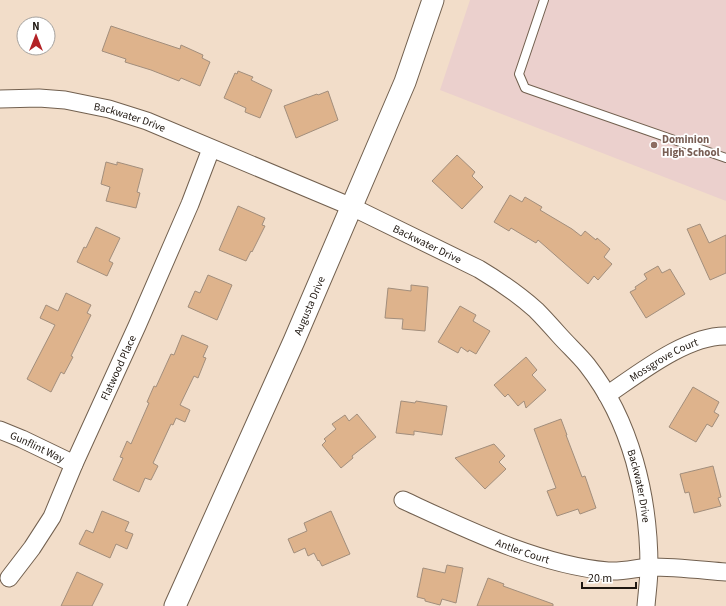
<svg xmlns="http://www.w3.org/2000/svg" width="726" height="606" viewBox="0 0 726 606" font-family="'Source Sans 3',sans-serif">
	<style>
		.education { fill: #ebd0cd }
		.building { fill: #deb38c; stroke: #a28e7c }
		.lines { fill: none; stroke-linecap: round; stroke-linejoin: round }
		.service-casing { stroke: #72604f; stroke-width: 10 }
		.minor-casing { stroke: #72604f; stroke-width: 19 }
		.tertiary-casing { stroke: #72604f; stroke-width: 23 }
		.service { stroke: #fff; stroke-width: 8 }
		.minor { stroke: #fff; stroke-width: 17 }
		.tertiary { stroke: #fff; stroke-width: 21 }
		.education-dot { fill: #8d6e63; stroke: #fff; stroke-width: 1.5 }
		.labels { text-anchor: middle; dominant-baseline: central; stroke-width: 3.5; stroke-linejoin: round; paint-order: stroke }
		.street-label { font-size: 11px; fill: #1f1710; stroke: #fff }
		.education-label { font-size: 11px; font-weight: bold; fill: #785e54; stroke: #fff; text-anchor: start }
	</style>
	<rect width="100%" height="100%" fill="#f2ddc9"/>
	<polygon class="education" points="470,0 726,0 726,201 440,90"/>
	<g class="building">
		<polygon points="111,26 180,49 181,45 203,55 202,58 210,62 200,86 181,78 179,81 151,70 125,62 126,59 102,51"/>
		<polygon points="238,71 253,77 251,80 272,90 260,118 245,112 246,108 224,98 235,73 237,74"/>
		<polygon points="328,91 338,120 296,138 284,106 317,94 318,95"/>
		<polygon points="457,155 475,172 472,176 483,187 462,209 432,181"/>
		<polygon points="106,162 117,165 117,162 143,169 137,192 140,193 136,208 106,201 110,187 101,184"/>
		<polygon points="510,195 522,202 525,197 542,207 540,210 572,229 581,236 585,231 596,240 597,238 610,249 604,257 612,264 598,280 594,276 588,284 538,240 536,243 511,228 509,231 494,222"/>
		<polygon points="238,206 265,218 262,225 265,226 252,252 251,251 246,261 219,250"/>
		<polygon points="700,224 709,243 726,235 726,273 710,280 687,229"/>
		<polygon points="96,227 120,238 109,261 113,263 107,276 77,262 84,247 86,248"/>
		<polygon points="658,266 662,273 670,269 685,294 646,318 630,292 636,289 635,287 647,279 644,274"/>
		<polygon points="208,275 232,285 217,320 188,307 195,291 200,293"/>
		<polygon points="411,285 428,287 425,331 402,329 403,319 385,318 388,288 411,291"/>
		<polygon points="66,293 91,305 87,313 91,315 71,356 73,357 64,374 61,372 51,392 27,379 55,325 40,318 46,305 58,311"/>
		<polygon points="460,306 476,315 473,321 490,331 476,354 469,350 468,352 461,347 458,353 438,342"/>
		<polygon points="182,335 208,346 203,357 206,358 198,378 194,376 180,405 190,410 185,422 176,418 173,425 171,424 153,463 158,466 151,480 145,478 139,492 113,480 123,458 120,457 127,441 131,444 149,403 147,402 154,386 156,387 171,354 174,355"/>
		<polygon points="526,357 537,370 532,375 546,390 526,408 524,401 518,406 508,394 505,397 494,385"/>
		<polygon points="693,387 719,402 714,412 719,415 712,427 707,424 696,442 669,427"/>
		<polygon points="401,401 415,403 416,401 447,406 442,435 414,431 414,435 396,433"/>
		<polygon points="357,414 376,437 352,456 353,458 341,468 322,445 326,441 324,439 336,429 332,424 345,415 349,421"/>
		<polygon points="561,419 567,435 566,435 582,477 585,476 596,508 580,514 578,509 557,516 547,491 556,488 534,429"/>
		<polygon points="494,444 505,456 499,462 506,469 485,489 455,458"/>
		<polygon points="713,466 721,497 718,498 721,506 694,513 689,492 685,493 680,474"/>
		<polygon points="102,511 129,522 125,531 133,534 127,549 116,544 110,558 79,544 86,530 93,533"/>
		<polygon points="331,511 350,554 322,566 319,560 318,561 314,553 308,556 305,548 294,553 288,539 307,531 304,523"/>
		<polygon points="447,565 463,568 456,603 442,599 440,605 425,601 425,599 417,597 423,568 445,573"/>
		<polygon points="77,572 103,584 92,606 61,606"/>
		<polygon points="488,578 504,584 503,586 553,604 553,606 477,606"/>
	</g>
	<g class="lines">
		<g class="service-casing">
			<polyline id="service" points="544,0 519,74 525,88 726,158"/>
		</g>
		<g class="minor-casing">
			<g id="minor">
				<path id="s1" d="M0,99L39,98L65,100L109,109L147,121L352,207L479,269C499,281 518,294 536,310C544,318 552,327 560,336C569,346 579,355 587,365C631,421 649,497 649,567C649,580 647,593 646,606"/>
				<path id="s2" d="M607,395C638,374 687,335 726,336"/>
				<path id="s3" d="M0,430L22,439L74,464"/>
				<path id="s4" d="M403,500C466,529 539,565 608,571C624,572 636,568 650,567C675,567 701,570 726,572"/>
				<path id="s5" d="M9,578L32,548L52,517L74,464L137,326L190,204L211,149"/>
			</g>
		</g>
		<g class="tertiary-casing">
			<g id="tertiary">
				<path id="s6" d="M175,606L294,341L405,82L433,0"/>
			</g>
		</g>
		<use href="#service" class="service"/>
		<use href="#minor" class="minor"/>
		<use href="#tertiary" class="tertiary"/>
	</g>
	<circle class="education-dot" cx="654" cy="145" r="4"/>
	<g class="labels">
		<g class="street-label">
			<text stroke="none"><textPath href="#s1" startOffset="132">Backwater Drive</textPath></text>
			<text stroke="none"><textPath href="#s1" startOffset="456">Backwater Drive</textPath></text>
			<text stroke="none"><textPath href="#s6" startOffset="329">Augusta Drive</textPath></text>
			<text stroke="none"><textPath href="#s2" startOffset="67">Mossgrove Court</textPath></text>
			<text stroke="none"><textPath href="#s5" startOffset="238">Flatwood Place</textPath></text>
			<text stroke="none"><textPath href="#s3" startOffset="41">Gunflint Way</textPath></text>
			<text stroke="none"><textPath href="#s1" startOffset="792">Backwater Drive</textPath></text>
			<text stroke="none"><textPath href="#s4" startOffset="130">Antler Court</textPath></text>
		</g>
		<g class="education-label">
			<text x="662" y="139">Dominion<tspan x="662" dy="13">High School</tspan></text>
		</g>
	</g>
	<g transform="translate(36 36)"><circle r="19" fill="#ffffff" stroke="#a5a29f"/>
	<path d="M0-3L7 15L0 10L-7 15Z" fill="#b32226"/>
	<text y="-6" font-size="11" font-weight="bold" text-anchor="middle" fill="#1f1710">N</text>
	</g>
	<path d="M582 582v6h54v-6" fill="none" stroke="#1f1710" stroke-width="2"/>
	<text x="588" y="582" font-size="12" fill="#1f1710" stroke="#ffffff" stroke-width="3" paint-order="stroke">20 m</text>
</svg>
